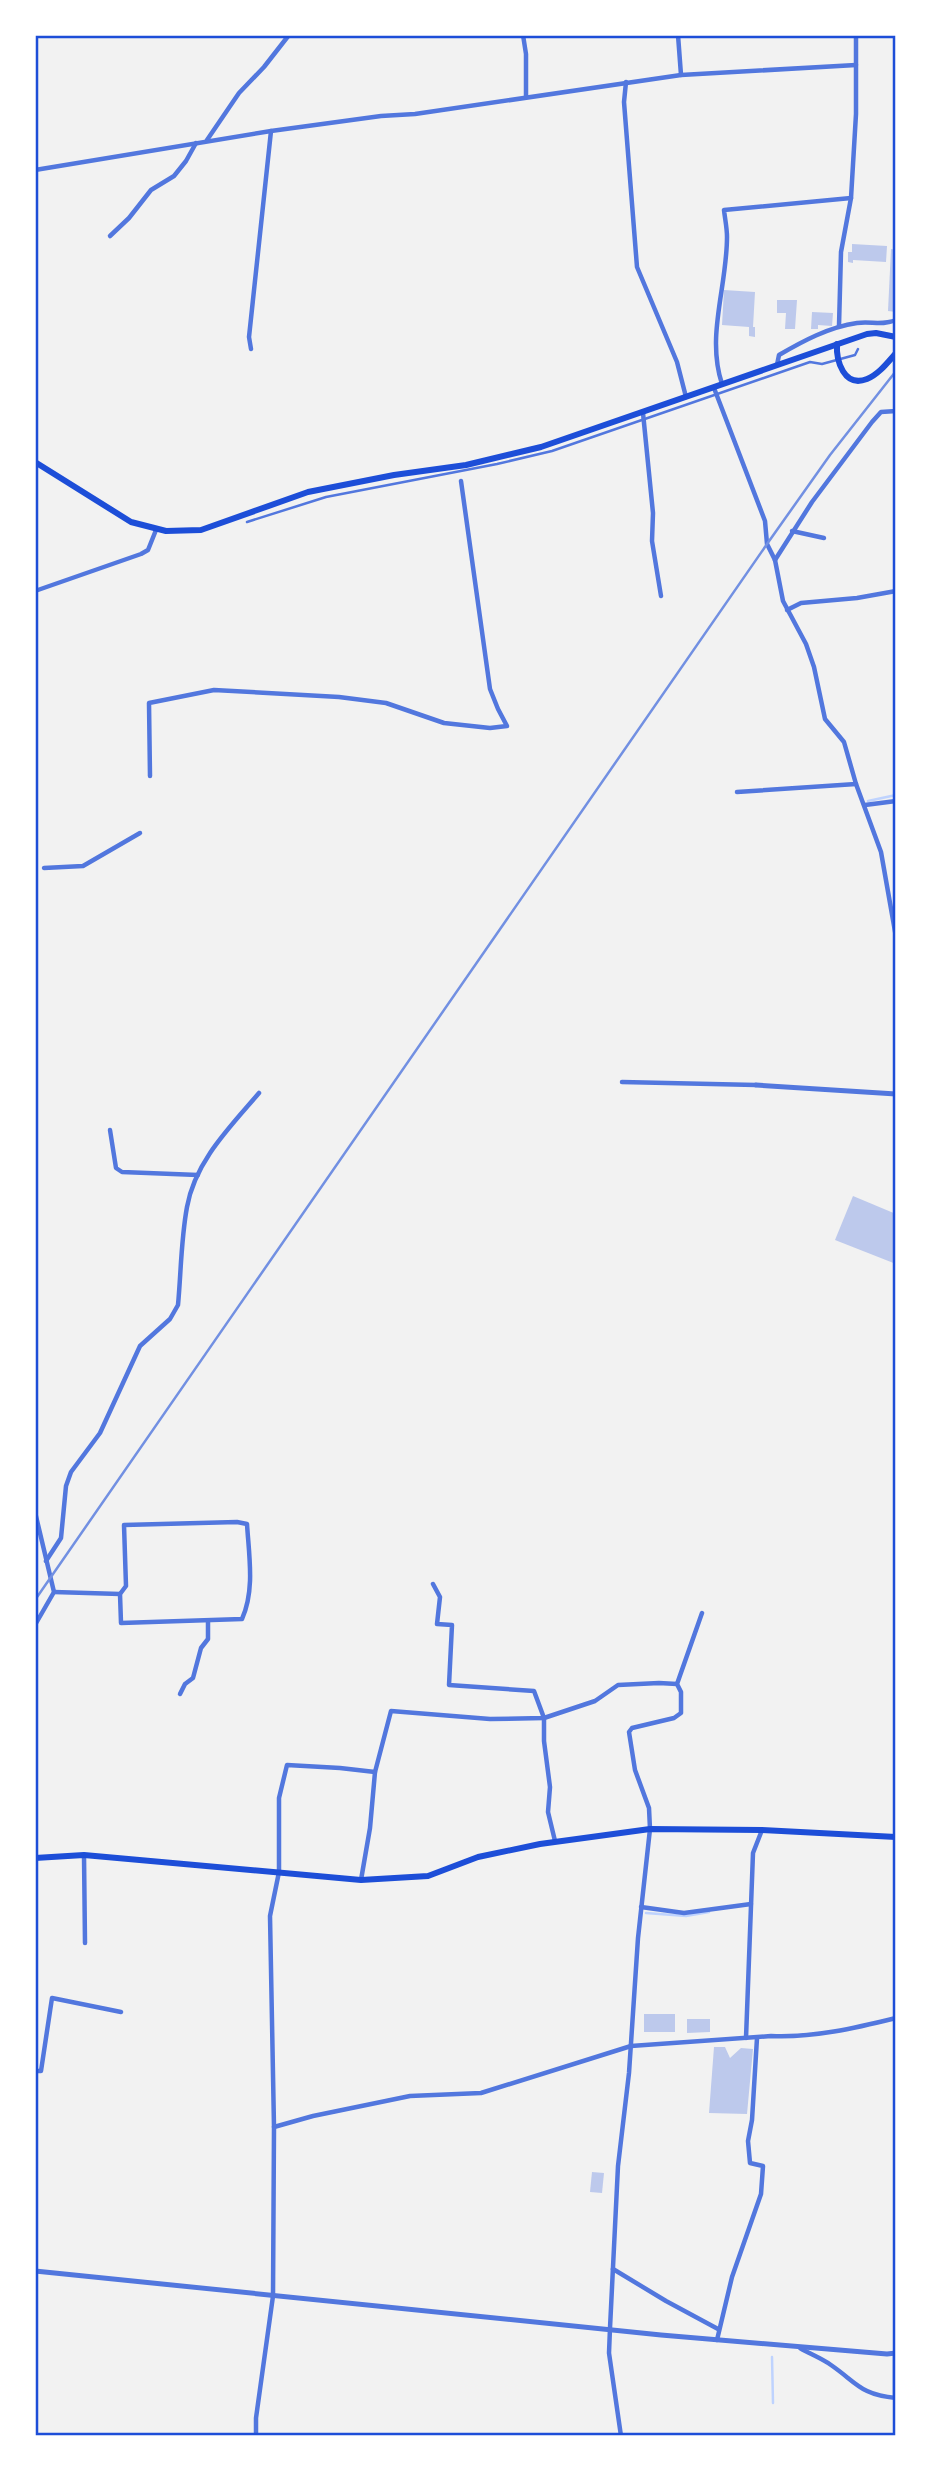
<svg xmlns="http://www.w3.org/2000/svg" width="931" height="2471" viewBox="0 0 931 2471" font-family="'Times New Roman',serif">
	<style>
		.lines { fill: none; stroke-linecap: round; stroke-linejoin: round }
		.stream { stroke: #bfd3fe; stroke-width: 2.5 }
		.building { fill: #bdc9ec }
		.pedestrian { stroke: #5277de; stroke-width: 2.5 }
		.minor { stroke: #5277de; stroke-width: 4.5 }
		.tertiary { stroke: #5277de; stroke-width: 5 }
		.secondary { stroke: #1d4ed8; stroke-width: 6 }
		.rail { stroke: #7290e2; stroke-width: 2.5 }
		.neatline { fill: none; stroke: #1d4ed8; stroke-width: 2.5 }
	</style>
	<rect width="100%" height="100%" fill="#f2f2f2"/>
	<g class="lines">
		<g class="stream">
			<polyline points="868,801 896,795"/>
			<polyline points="646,1913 686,1916 709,1912"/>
			<polyline points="772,2357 773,2403"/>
		</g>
	</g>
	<g class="building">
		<polygon points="852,244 887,246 886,262 853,260 853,263 848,262 848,252 852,252"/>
		<polygon points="891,249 896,250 896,312 888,311"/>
		<polygon points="724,290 755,292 753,327 755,327 755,337 749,336 749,327 722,325"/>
		<polygon points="777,300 797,300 795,329 785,329 786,313 777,313"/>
		<polygon points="812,312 833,313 832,326 818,325 818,329 811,329"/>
		<polygon points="853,1196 896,1214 896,1264 835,1240"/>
		<rect x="644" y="2014" width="31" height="18"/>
		<polygon points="687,2019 710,2019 710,2032 687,2033"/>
		<polygon points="714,2047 725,2047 730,2058 741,2048 753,2049 747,2114 709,2113"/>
		<polygon points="592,2172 604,2173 602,2193 590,2192"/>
	</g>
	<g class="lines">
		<polyline class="pedestrian" points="247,522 326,497 497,464 552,451 810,362 822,364 855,355 858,349"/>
		<g class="minor">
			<polyline points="523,35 526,54 526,97"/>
			<polyline points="678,35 681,75"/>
			<polyline points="626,82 624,102 637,267 677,362 686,397"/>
			<polyline points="207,140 239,93 264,67 289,35"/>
			<polyline points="35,170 271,131 381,116 415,114 681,75 856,65"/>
			<polyline points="110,236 129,218 151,190 174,176 186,161 196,143"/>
			<polyline points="839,326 841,252 851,198 856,114 856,35"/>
			<polyline points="251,349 249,337 271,131"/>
			<path d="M777,365L779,355C803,341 829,327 857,323C872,321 881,326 896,320"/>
			<path d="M722,384C706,336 727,287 727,237C727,228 725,219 724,210L851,198"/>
			<polyline points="714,388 765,521 767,544 775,560 783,601 806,644 814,667 825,719 844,742 856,784 881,852 896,937"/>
			<polyline points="643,413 653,513 652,541 661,596"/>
			<polyline points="792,531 824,538"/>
			<polyline points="775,560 812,502 872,422 881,412 896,411"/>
			<polyline points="35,591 141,554 148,550 156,530"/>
			<polyline points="787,610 801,603 857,598 896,591"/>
			<polyline points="150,776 149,703 214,690 339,697 386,703 444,723 490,728 507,726 498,709 490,689 461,481"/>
			<polyline points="737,792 856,784"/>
			<polyline points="865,805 896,801"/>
			<polyline points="44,868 83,866 140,833"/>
			<polyline points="622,1082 756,1085"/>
			<polyline points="110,1130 116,1168 122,1172 198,1175"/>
			<polyline points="35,1512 54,1592 35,1625"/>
			<path d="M237,1522L247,1524C249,1556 255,1590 242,1619L121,1623L120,1594L126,1586L124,1525Z"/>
			<path d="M46,1561L61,1538L66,1486L71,1472L100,1433L140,1346L170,1319L178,1305C181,1273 181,1239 187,1207C195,1161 231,1126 259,1093"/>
			<polyline points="433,1584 440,1597 437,1624 452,1625 449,1685 534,1691 544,1718 544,1741 550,1787 548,1812 555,1841"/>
			<polyline points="54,1592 120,1594"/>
			<polyline points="180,1694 185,1684 193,1678 201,1648 208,1639 208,1621"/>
			<polyline points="84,1855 85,1943"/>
			<polyline points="361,1880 370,1828 375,1772 391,1711 490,1719 544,1718 595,1701 618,1685 659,1683 677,1684"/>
			<polyline points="641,1907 684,1913 751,1904"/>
			<polyline points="746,2038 753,1853 762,1830"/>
			<polyline points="35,2071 41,2071 52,1998 121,2012"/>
			<path d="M274,2127L313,2116L410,2096L481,2093L631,2046L771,2036C812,2038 856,2028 896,2018"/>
			<polyline points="613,2269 666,2301 718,2329"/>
			<polyline points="717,2340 732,2277 761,2194 763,2166 750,2163 748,2141 752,2120 757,2038"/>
			<path d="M800,2348C810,2354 821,2358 831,2365C857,2383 861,2395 896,2398"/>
			<polyline points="895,2398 895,2353"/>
			<polyline points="256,2436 256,2418 273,2296 274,2127 270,1916 279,1872 279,1798 287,1765 340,1768 375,1772"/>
			<polyline points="621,2436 609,2353 610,2328 618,2166 629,2073 638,1938 650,1829 649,1808 635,1770 629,1732 632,1728 674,1718 681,1713 681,1692 677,1684 702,1613"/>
		</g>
		<g class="tertiary">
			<polyline points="756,1085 896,1094"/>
			<polyline points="35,2271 661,2335 887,2354 896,2353"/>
		</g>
		<g class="secondary">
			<path d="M837,344C836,361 844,388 867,379C879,374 888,362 896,353"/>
			<polyline points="35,462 131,522 166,531 201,530 308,492 394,475 466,465 541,447 867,334 876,333 896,337"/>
			<polyline points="35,1858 84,1855 361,1880 428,1876 478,1857 540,1844 650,1829 762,1830 896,1837"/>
		</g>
		<polyline class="rail" points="35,1600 767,544 830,455 896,371"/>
	</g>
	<rect width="931" height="2471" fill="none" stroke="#ffffff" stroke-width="74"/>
	<rect x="37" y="37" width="857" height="2397" class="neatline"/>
</svg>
